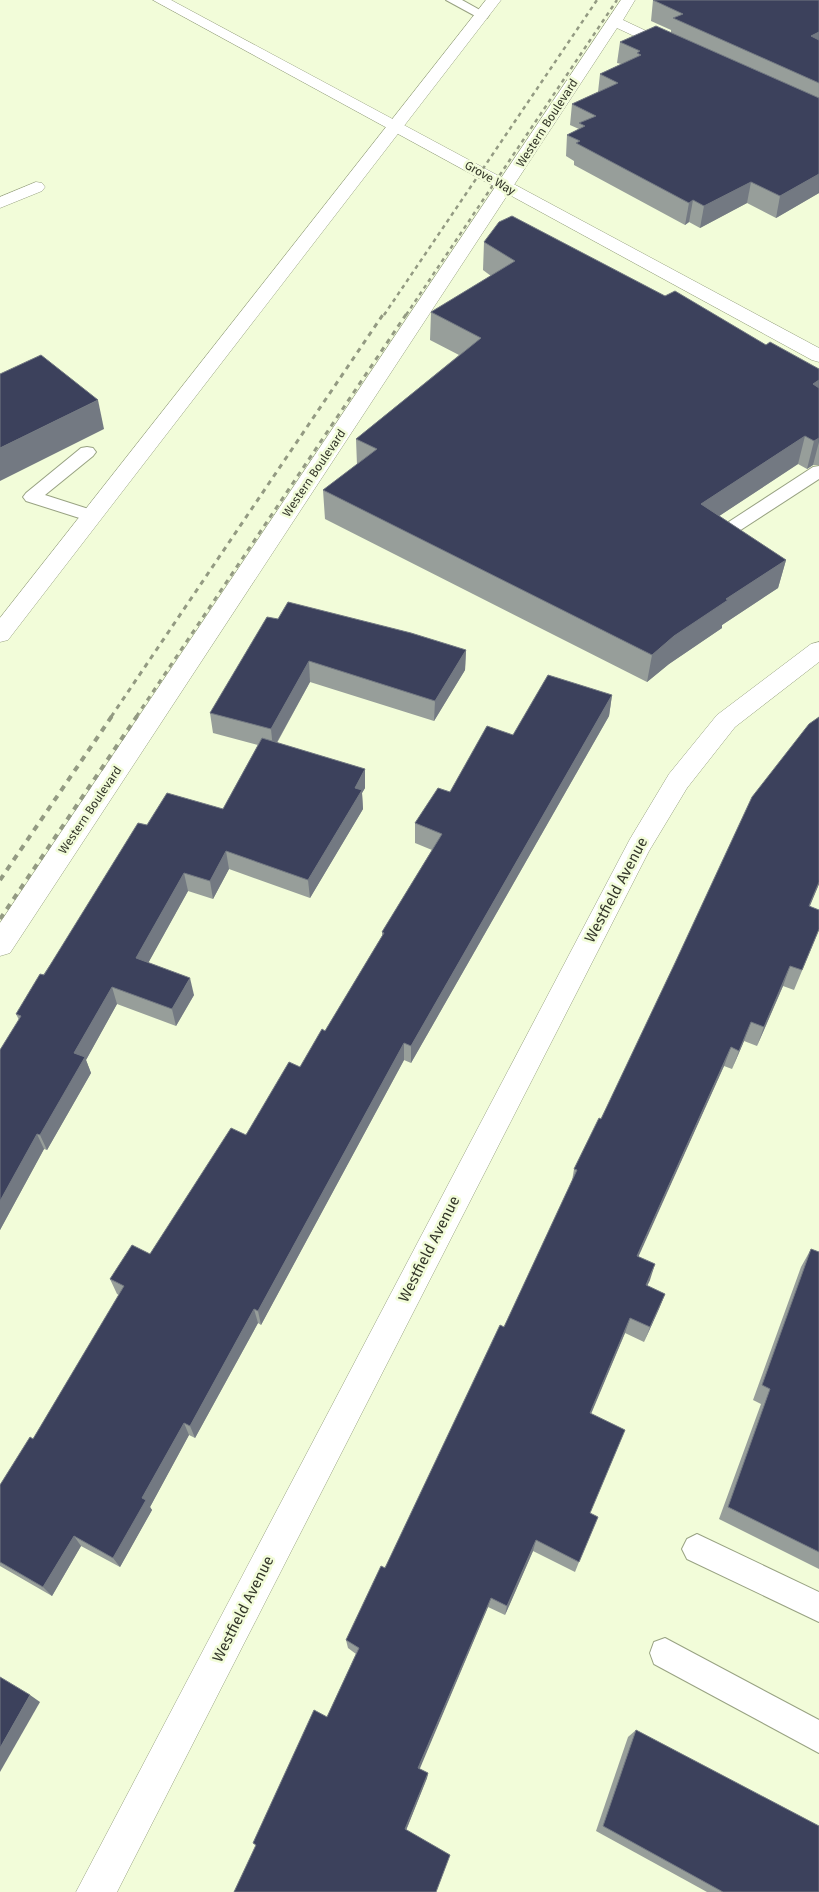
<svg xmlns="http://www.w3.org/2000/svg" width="819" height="1892" viewBox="0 0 819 1892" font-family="'Fira Sans',sans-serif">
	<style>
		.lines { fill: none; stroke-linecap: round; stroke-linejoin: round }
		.lane-casing { stroke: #98a282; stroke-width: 2 }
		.street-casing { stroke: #98a282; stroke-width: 1 }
		.secondary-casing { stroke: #98a282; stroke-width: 1 }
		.lane { fill: #fff; fill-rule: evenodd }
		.street { fill: #fff; fill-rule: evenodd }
		.secondary { fill: #fff; fill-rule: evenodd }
		.rail-far2 { stroke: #939a82; stroke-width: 2.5; stroke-dasharray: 4 4; stroke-linecap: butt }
		.rail-far1 { stroke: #939a82; stroke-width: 3; stroke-dasharray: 5 5; stroke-linecap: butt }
		.rail { stroke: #939a82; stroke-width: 4; stroke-dasharray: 6 6; stroke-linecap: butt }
		.wall { fill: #979e9a }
		.shaded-wall { fill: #737982 }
		.building { fill: #3c415c; stroke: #737982 }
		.labels { text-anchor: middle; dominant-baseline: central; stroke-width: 5; stroke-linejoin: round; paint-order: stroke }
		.far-street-label { font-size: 12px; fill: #34372a; stroke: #f2fcd9 }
		.street-label { font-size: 15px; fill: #34372a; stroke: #f2fcd9 }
	</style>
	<rect width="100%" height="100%" fill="#f2fcd9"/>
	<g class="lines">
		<g class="lane-casing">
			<g id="lane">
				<polygon points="446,0 462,0 489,15 487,18 479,18"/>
				<polygon points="87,447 93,448 96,452 93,456 45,495 98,512 101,516 98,520 92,522 26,501 23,497 26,493 81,448"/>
				<polygon points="819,466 819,479 736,533 724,533 721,529 724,525 813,467"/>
				<polygon points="697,1534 819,1592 819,1622 687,1559 682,1549 687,1539"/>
				<polygon points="665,1638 819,1720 819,1753 654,1664 650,1653 654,1642"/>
			</g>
		</g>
		<g class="street-casing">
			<g id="street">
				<polygon points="486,0 501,0 8,640 0,642 0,618"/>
				<polygon points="621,0 635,0 623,20 678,46 681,49 673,54 668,52 617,28 10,953 0,956 0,923"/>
				<polygon points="36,182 42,183 45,187 42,191 0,208 0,197"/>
				<polygon points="819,642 819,662 735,727 687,788 649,851 117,1892 76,1892 630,839 669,774 717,715 811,644"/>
			</g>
		</g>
		<g class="secondary-casing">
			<polygon id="secondary" points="153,0 171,0 819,348 819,362 812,360"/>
		</g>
		<use href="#lane" class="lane"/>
		<use href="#street" class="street"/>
		<use href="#secondary" class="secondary"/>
		<g class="rail-far2">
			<polyline points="384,315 597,0"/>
			<polyline points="406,315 617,0"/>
		</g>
		<g class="rail-far1">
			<polyline points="111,717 384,313"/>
			<polyline points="136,717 407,313"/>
		</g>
		<g class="rail">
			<polyline points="0,880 112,716"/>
			<polyline points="0,919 137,716"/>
		</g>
	</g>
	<g class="wall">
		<polygon points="653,0 819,0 819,193 776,218 747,203 700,228 689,222 685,225 574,165 574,161 566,156 567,135 579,129 570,125 572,104 598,92 600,74 621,64 617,63 620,42 671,32 671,30 651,21"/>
		<polygon points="484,242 665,296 766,345 819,369 819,465 813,465 807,469 798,464 719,516 786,560 778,588 722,625 722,628 669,664 647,682 325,519 323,490 357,465 356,439 459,355 430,340 431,312 491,276 483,270"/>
		<polygon points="278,619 466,650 465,670 434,721 310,682 277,743 365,769 365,788 362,793 363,809 310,898 229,869 213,899 188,891 148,963 194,995 176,1026 117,1004 86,1060 91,1073 47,1150 44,1149 0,1230 0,1050 19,1020 16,1014 147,825 223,809 258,745 213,733 210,713"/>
		<polygon points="612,695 609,716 411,1063 404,1060 261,1325 258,1323 195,1438 189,1435 150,1507 152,1510 120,1567 81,1546 52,1596 0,1566 0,1485 33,1439 119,1295 117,1294 110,1279 150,1254 300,1067 325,1031 382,936 382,932 432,850 415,843 415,823 513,735"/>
		<polygon points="819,717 819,884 810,906 819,930 794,990 783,986 757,1046 744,1041 732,1069 724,1066 638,1256 650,1280 647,1286 665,1294 644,1342 625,1333 591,1413 590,1513 579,1562 575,1572 533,1551 505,1615 488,1607 419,1769 428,1773 427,1778 406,1830 436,1892 327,1717 356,1654 348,1648 346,1640 385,1568 504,1327 572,1181 574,1169"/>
		<polygon points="811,1249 819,1252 819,1569 719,1519 761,1404 753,1400 801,1267"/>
		<polygon points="636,1730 819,1892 707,1892 596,1831 628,1737"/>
	</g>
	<g class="shaded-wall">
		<polygon points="819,32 819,51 811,36"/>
		<polygon points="819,174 819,193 776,218 780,196"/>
		<polygon points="751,182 747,203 700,228 704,206"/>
		<polygon points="693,200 689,222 685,225 689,203"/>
		<polygon points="819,380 819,403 813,384"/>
		<polygon points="98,400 104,429 0,481 0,448"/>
		<polygon points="805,436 798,464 695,532 701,504"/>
		<polygon points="819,438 819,442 813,465 807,469 814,441"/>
		<polygon points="786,560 778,588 722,625 722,628 669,664 647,682 652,655 674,636 726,599"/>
		<polygon points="466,650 465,670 434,721 435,701"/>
		<polygon points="309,661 310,682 273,749 271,729"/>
		<polygon points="612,695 609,716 411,1063 411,1046"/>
		<polygon points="365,769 365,788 362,793 363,809 310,898 308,880"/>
		<polygon points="226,851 229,869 213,899 210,881"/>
		<polygon points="184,873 188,891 141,976 136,958"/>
		<polygon points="819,882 819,884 801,926 809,906"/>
		<polygon points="790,966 783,986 757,1046 764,1027"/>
		<polygon points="190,978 194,995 176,1026 172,1009"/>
		<polygon points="112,987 117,1004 86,1060 91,1073 47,1150 40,1135 74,1053"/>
		<polygon points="751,1022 744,1041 732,1069 739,1051"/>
		<polygon points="404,1043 404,1060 261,1325 258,1311"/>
		<polygon points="731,1047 724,1066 632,1271 637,1256"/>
		<polygon points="37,1134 44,1149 0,1230 0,1201"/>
		<polygon points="655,1264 650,1280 640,1300 646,1285"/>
		<polygon points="665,1294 659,1309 644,1342 650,1327"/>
		<polygon points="254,1309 258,1323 195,1438 190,1426"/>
		<polygon points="630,1318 625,1333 586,1426 590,1413"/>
		<polygon points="184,1423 189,1435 150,1507 152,1510 120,1567 113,1558 142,1498"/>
		<polygon points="74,1536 81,1546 52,1596 43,1587"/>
		<polygon points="536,1540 533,1551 505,1615 507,1606"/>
		<polygon points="491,1598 488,1607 418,1773 418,1768"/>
		<polygon points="30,1695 40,1702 0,1772 0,1748"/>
		<polygon points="428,1773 427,1778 405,1833 405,1829"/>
	</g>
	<g class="building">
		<polygon points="653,0 819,0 819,32 811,36 819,40 819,83 673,18 683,14"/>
		<polygon points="656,26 819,98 819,174 780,196 751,182 704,206 693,200 689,203 576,143 580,141 567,135 585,126 579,123 596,116 572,104 618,83 600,74 641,55 637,53 640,51 620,42"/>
		<polygon points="512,216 665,296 675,291 766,345 770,342 819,369 819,380 813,384 819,388 819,438 814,441 805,436 701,504 786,560 726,599 728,600 674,636 652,655 323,490 377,449 356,439 481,338 431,312 515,261 484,242 499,222"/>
		<polygon points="41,355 98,400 0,448 0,374"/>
		<polygon points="288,602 411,633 466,650 435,701 309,661 271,729 210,713 267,617 278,619"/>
		<polygon points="548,675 612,695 411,1046 404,1043 258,1311 254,1309 190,1426 184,1423 142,1498 146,1500 113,1558 74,1536 43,1587 0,1562 0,1485 30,1437 33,1439 124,1286 110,1279 132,1245 150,1254 231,1128 246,1135 289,1062 300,1067 322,1029 325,1031 384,933 382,932 442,834 415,823 438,788 450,792 487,726 513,735"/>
		<polygon points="819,717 819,882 809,906 819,910 819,929 802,970 790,966 764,1027 751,1022 739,1051 731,1047 637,1256 655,1264 646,1285 665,1294 650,1327 630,1318 590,1413 625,1430 590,1513 598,1517 579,1562 536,1540 507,1606 491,1598 418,1768 428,1773 405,1829 450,1855 436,1892 234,1892 256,1845 253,1843 314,1710 327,1717 359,1648 346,1640 381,1566 385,1568 500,1325 504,1327 577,1170 574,1169 599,1118 601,1119 675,963 752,797 809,724"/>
		<polygon points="262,738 365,769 355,788 362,790 308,880 226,851 210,881 184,873 136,958 190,978 172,1009 112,987 74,1053 85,1057 40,1135 37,1134 0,1201 0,1050 21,1016 16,1014 40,974 44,975 138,823 147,825 167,793 223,809"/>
		<polygon points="811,1249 819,1252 819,1552 728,1507 770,1389 762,1385"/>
		<polygon points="0,1677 30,1695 0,1748"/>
		<polygon points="636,1730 819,1826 819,1892 723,1892 603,1826"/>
	</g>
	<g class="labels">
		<g class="far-street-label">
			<text transform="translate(547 123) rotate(-57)">Western Boulevard</text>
			<text transform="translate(490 178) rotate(30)">Grove Way</text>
			<text transform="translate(314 473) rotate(-56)">Western Boulevard</text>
			<text transform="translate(90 810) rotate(-56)">Western Boulevard</text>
		</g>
		<g class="street-label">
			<text transform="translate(616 890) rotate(-62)">Westfield Avenue</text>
			<text transform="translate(429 1249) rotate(-63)">Westfield Avenue</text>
			<text transform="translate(243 1609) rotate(-63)">Westfield Avenue</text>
		</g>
	</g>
</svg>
